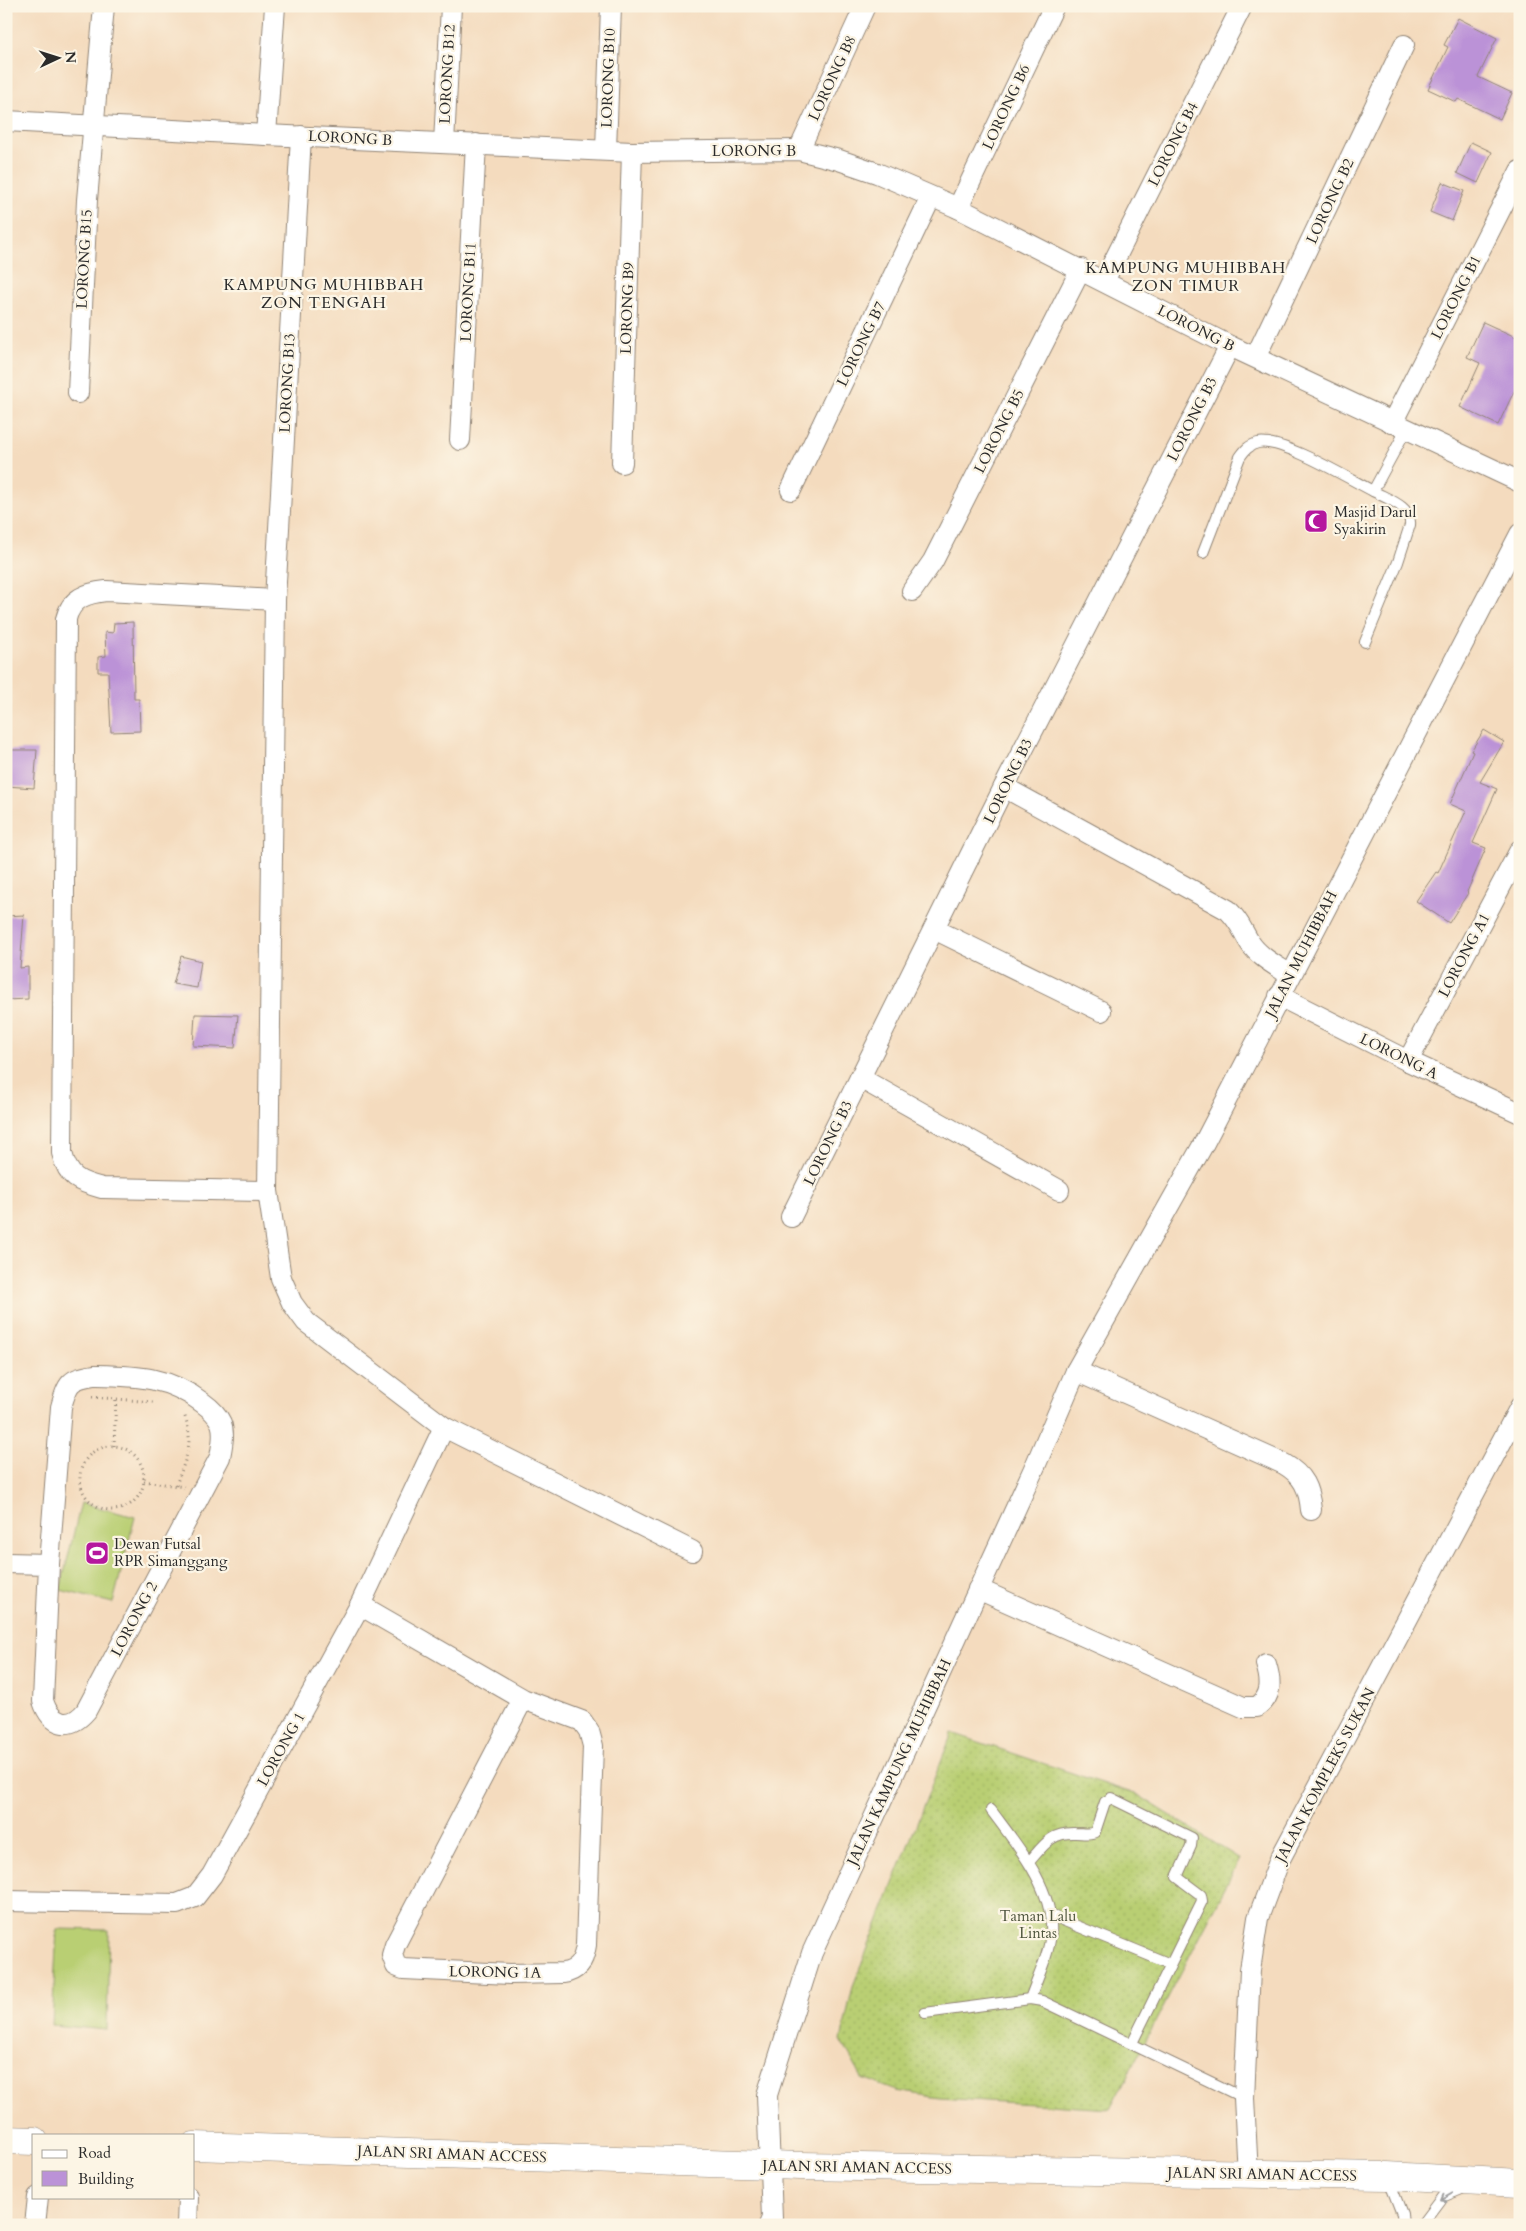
<svg xmlns="http://www.w3.org/2000/svg" width="1526" height="2231" viewBox="0 0 1526 2231" font-family="Cardo,serif">
	<style>
		.grass { fill: url(#grass-dots); stroke: #727d4f }
		.garden { fill: #b9cf73; stroke: #727d4f }
		.building { fill: #bb92d7 }
		.lines { fill: none; stroke-linecap: round; stroke-linejoin: round }
		.lane-casing { stroke: #908374; stroke-width: 12 }
		.street-casing { stroke: #908374; stroke-width: 22 }
		.primary-casing { stroke: #908374; stroke-width: 29 }
		.path { stroke: #908374; stroke-width: 3; stroke-dasharray: 1 4; stroke-linecap: butt }
		.lane { stroke: #fff; stroke-width: 10 }
		.street { stroke: #fff; stroke-width: 20 }
		.primary { stroke: #fff; stroke-width: 28 }
		.oneway { stroke: #a0a0a0 }
		.labels { text-anchor: middle; dominant-baseline: central; stroke-width: 4.5; stroke-linejoin: round; paint-order: stroke }
		.street-label { font-size: 15px; fill: #2b2b2b; stroke: #fcf5e5 }
		.poi-label { font-size: 15px; fill: #2b2b2b; stroke: #fcf5e5; text-anchor: start }
		.park-label { font-size: 15px; fill: #4e543d; stroke: #fcf5e5 }
		.neighbourhood-label { font-size: 16px; letter-spacing: 1px; fill: #2b2b2b; stroke: #fcf5e5 }
	</style>
	<defs>
		<pattern id="grass-dots" width="8" height="8" patternUnits="userSpaceOnUse" patternTransform="scale(1.25)"><rect width="8" height="8" fill="#b9cf73"/><path d="M2 2h.1M6 6h.1" fill="none" stroke="#9fb264" stroke-width="1.8" stroke-linecap="round"/></pattern>
	</defs>
	<rect width="100%" height="100%" fill="#fcf5e5"/>
	<filter id="ink" filterUnits="userSpaceOnUse"><feTurbulence type="fractalNoise" baseFrequency=".02" numOctaves="2"/><feDisplacementMap in="SourceGraphic" scale="10" xChannelSelector="R" yChannelSelector="G"/><feConvolveMatrix kernelMatrix="1 2 1 2 8 2 1 2 1" color-interpolation-filters="sRGB"/></filter>
	<filter id="wash" filterUnits="userSpaceOnUse"><feTurbulence type="fractalNoise" baseFrequency=".0096" numOctaves="4" result="noise"/><feDisplacementMap in="SourceGraphic" scale="20" xChannelSelector="R" yChannelSelector="G"/><feGaussianBlur stdDeviation="1.12" result="paint"/><feColorMatrix in="noise" values="0 0 0 0 0 0 0 0 0 0 0 0 0 0 0 0 0 1.4 0 .05"/><feComposite in="paint" operator="in"/></filter>
	<g filter="url(#wash)">
		<rect width="100%" height="100%" fill="#f4dbbe"/>
		<polygon class="grass" points="952,1733 1138,1795 1240,1859 1110,2109 940,2098 897,2091 862,2078 841,2040 853,1986"/>
		<g class="garden">
			<polygon points="81,1503 135,1517 113,1603 60,1590"/>
			<polygon points="57,1929 109,1930 107,2030 52,2025"/>
		</g>
		<g id="blocks">
			<g class="building">
				<polygon points="1458,18 1497,38 1478,77 1512,93 1500,119 1458,99 1456,102 1428,89 1448,47 1444,45"/>
				<polygon points="1471,142 1492,152 1478,183 1457,173"/>
				<polygon points="1442,182 1464,191 1452,221 1430,212"/>
				<polygon points="1483,322 1520,339 1520,379 1498,425 1460,407 1480,363 1467,357"/>
				<polygon points="133,622 134,699 139,699 140,731 111,732 108,672 98,672 98,657 106,656 105,632 113,633 114,623"/>
				<polygon points="1484,730 1504,742 1480,782 1497,789 1473,843 1486,848 1467,892 1468,893 1449,923 1416,901 1436,872 1438,873 1466,811 1450,804 1473,752 1471,751"/>
				<polygon points="6,750 37,750 34,788 6,786"/>
				<polygon points="24,915 20,968 28,967 28,999 6,1000 6,916"/>
				<polygon points="181,956 201,961 197,988 173,984"/>
				<polygon points="195,1014 238,1015 235,1048 193,1046"/>
			</g>
		</g>
	</g>
	<g filter="url(#ink)">
		<use href="#blocks" fill-opacity="0" stroke="#908374" stroke-width="1"/>
		<g class="lines">
			<g class="lane-casing">
				<g id="lane">
					<path d="M1203,553L1240,457C1245,450 1249,445 1258,443C1282,438 1349,479 1373,491"/>
					<path d="M1365,642L1398,562L1410,525C1412,506 1387,499 1373,491L1406,430"/>
					<path d="M991,1810C1016,1844 1054,1888 1051,1933C1049,1955 1037,1979 1030,1999"/>
					<path d="M1029,1862C1044,1845 1051,1832 1075,1833C1082,1833 1089,1835 1095,1832L1105,1802L1111,1798L1192,1838L1191,1846L1177,1877L1201,1895L1202,1901L1132,2043"/>
					<polyline points="1050,1915 1170,1964"/>
					<polyline points="925,2013 1030,1999 1042,2001 1244,2098"/>
					<polyline points="1388,2178 1402,2214 1403,2225"/>
					<polyline points="1421,2225 1442,2197 1464,2188"/>
				</g>
			</g>
			<g class="street-casing">
				<g id="street">
					<polyline points="6,121 266,135 632,152 799,150 839,160 877,173 958,208 1230,346 1520,482"/>
					<polyline points="266,135 275,6"/>
					<polyline points="301,136 275,600 268,1191 281,1278 292,1303 306,1322 444,1427 692,1551"/>
					<polyline points="444,143 451,6"/>
					<polyline points="606,150 611,6"/>
					<polyline points="799,150 865,6"/>
					<polyline points="958,208 1054,6"/>
					<polyline points="1104,281 1242,6"/>
					<polyline points="1256,356 1404,45"/>
					<polyline points="78,393 87,200 104,6"/>
					<polyline points="1392,423 1520,171"/>
					<polyline points="460,440 476,144"/>
					<polyline points="622,463 632,152"/>
					<polyline points="791,490 931,197"/>
					<polyline points="912,591 933,561 1081,269"/>
					<path d="M1004,787L1228,910C1241,923 1241,929 1250,943C1259,957 1277,966 1290,975"/>
					<polyline points="934,929 1101,1011"/>
					<polyline points="1279,996 1408,1061 1520,1113"/>
					<polyline points="1408,1061 1520,850"/>
					<polyline points="860,1078 1059,1190"/>
					<path d="M268,1191L102,1188C79,1182 68,1178 62,1153L66,619C71,598 87,593 106,591L275,600"/>
					<polyline points="791,1217 1004,787 1230,346"/>
					<path d="M1076,1371L1284,1464C1303,1475 1309,1488 1311,1510"/>
					<path d="M94,1375C136,1376 168,1376 203,1403C210,1408 217,1414 221,1423C225,1433 222,1446 220,1457L86,1711C69,1731 51,1725 43,1701L49,1564L61,1407C68,1383 69,1379 94,1375Z"/>
					<polyline points="6,1563 49,1564"/>
					<path d="M978,1589L1243,1707H1257C1273,1696 1271,1680 1266,1664"/>
					<path d="M360,1605L523,1699L582,1721L589,1731L593,1746L586,1945C584,1960 579,1971 563,1973L510,1974L403,1969L396,1966L392,1955L395,1945L523,1699"/>
					<polyline points="6,1901 177,1904 195,1897 212,1875 360,1605 444,1427"/>
					<polyline points="1248,2175 1244,2098 1250,1970 1258,1918 1280,1859 1520,1407"/>
					<polyline points="35,2225 38,2197"/>
					<polyline points="187,2225 188,2197"/>
					<polyline points="769,2225 772,2218 767,2095 812,1953 1036,1464 1076,1371 1203,1145 1520,534"/>
				</g>
			</g>
			<g class="primary-casing">
				<g id="primary">
					<polyline points="6,2140 34,2141"/>
					<polyline points="194,2146 801,2166 1387,2176 1520,2183"/>
				</g>
			</g>
			<g class="path">
				<polyline points="92,1397 153,1402"/>
				<polyline points="114,1446 116,1396"/>
				<circle cx="112" cy="1478" r="32"/>
				<polyline points="144,1481 184,1487"/>
				<path d="M176,1485C186,1458 195,1442 184,1414"/>
			</g>
			<use href="#lane" class="lane"/>
			<use href="#street" class="street"/>
			<use href="#primary" class="primary"/>
		</g>
		<defs><path id="oneway-shaft" d="M-6 0H5M1.5-3L5.5 0L1.5 3" fill="none" stroke-width="1.6" stroke-linecap="round" stroke-linejoin="round" transform="scale(1.25)"/></defs>
		<use class="oneway" href="#oneway-shaft" transform="translate(1446 2197) rotate(150)"/>
	</g>
	<defs>
		<g id="mosque-square" transform="scale(1.25)"><rect x="-9" y="-9" width="18" height="18" rx="4" fill="#b5179e" stroke="#fcf5e5"/><path d="M3.5-4.9A6 6 0 1 0 3.5 4.9A5 5 0 1 1 3.5-4.9Z" fill="#fff"/></g>
		<g id="stadium-square" transform="scale(1.25)"><rect x="-9" y="-9" width="18" height="18" rx="4" fill="#b5179e" stroke="#fcf5e5"/><path d="M0-5a6.5 5 0 1 0 0 10a6.5 5 0 1 0 0-10ZM-3.5-1.8h7v3.6h-7Z" fill="#fff"/></g>
	</defs>
	<g fill-rule="evenodd">
		<use href="#mosque-square" x="1316" y="521"/>
		<use href="#stadium-square" x="97" y="1553"/>
	</g>
	<g class="labels">
		<g class="street-label">
			<text transform="translate(447 74) rotate(-87)">LORONG B12</text>
			<text transform="translate(608 78) rotate(-88)">LORONG B10</text>
			<text transform="translate(832 78) rotate(-65)">LORONG B8</text>
			<text transform="translate(1006 107) rotate(-65)">LORONG B6</text>
			<text transform="translate(350 138) rotate(3)">LORONG B</text>
			<text transform="translate(1173 144) rotate(-63)">LORONG B4</text>
			<text x="754" y="151">LORONG B</text>
			<text transform="translate(1330 201) rotate(-65)">LORONG B2</text>
			<text transform="translate(84 259) rotate(-87)">LORONG B15</text>
			<text transform="translate(468 292) rotate(-87)">LORONG B11</text>
			<text transform="translate(1456 297) rotate(-63)">LORONG B1</text>
			<text transform="translate(627 308) rotate(-88)">LORONG B9</text>
			<text transform="translate(1196 328) rotate(27)">LORONG B</text>
			<text transform="translate(861 344) rotate(-64)">LORONG B7</text>
			<text transform="translate(287 383) rotate(-87)">LORONG B13</text>
			<text transform="translate(1192 419) rotate(-63)">LORONG B3</text>
			<text transform="translate(999 431) rotate(-63)">LORONG B5</text>
			<text transform="translate(1008 781) rotate(-64)">LORONG B3</text>
			<text transform="translate(1301 954) rotate(-63)">JALAN MUHIBBAH</text>
			<text transform="translate(1464 955) rotate(-62)">LORONG A1</text>
			<text transform="translate(1399 1056) rotate(26)">LORONG A</text>
			<text transform="translate(828 1143) rotate(-64)">LORONG B3</text>
			<text transform="translate(134 1619) rotate(-62)">LORONG 2</text>
			<text transform="translate(281 1749) rotate(-61)">LORONG 1</text>
			<text transform="translate(899 1762) rotate(-65)">JALAN KAMPUNG MUHIBBAH</text>
			<text transform="translate(1325 1775) rotate(-62)">JALAN KOMPLEKS SUKAN</text>
			<text transform="translate(495 1972) rotate(1)">LORONG 1A</text>
			<text transform="translate(452 2154) rotate(2)">JALAN SRI AMAN ACCESS</text>
			<text transform="translate(857 2167) rotate(1)">JALAN SRI AMAN ACCESS</text>
			<text transform="translate(1262 2174) rotate(1)">JALAN SRI AMAN ACCESS</text>
		</g>
		<g class="poi-label">
			<text x="1334" y="512">Masjid Darul<tspan x="1334" dy="17">Syakirin</tspan></text>
			<text x="114" y="1544">Dewan Futsal<tspan x="114" dy="17">RPR Simanggang</tspan></text>
		</g>
		<g class="park-label">
			<text x="1038" y="1916">Taman Lalu<tspan x="1038" dy="17">Lintas</tspan></text>
		</g>
		<g class="neighbourhood-label">
			<text x="1186" y="268">KAMPUNG MUHIBBAH<tspan x="1186" dy="18">ZON TIMUR</tspan></text>
			<text x="324" y="285">KAMPUNG MUHIBBAH<tspan x="324" dy="18">ZON TENGAH</tspan></text>
		</g>
	</g>
	<rect width="1526" height="2231" fill="none" stroke="#fcf5e5" stroke-width="25"/>
	<rect x="32" y="2134" width="162" height="65" fill="#fcf5e5" stroke="#a8a49b"/>
	<rect x="42" y="2150" width="25" height="8" fill="#ffffff" stroke="#a8a49b"/>
	<text x="78" y="2158" font-size="15" fill="#2b2b2b">Road</text>
	<rect x="42" y="2171" width="25" height="15" fill="#bb92d7" stroke="#a8a49b"/>
	<text x="78" y="2184" font-size="15" fill="#2b2b2b">Building</text>
	<g transform="translate(58 58) rotate(86)" stroke="#fcf5e5" stroke-width="4" paint-order="stroke">
	<path d="M0-4L9 19L0 12L-9 19Z" fill="#2b2b2b"/>
	<text y="-8" font-size="14" font-weight="bold" text-anchor="middle" fill="#2b2b2b">N</text>
	</g>
</svg>
